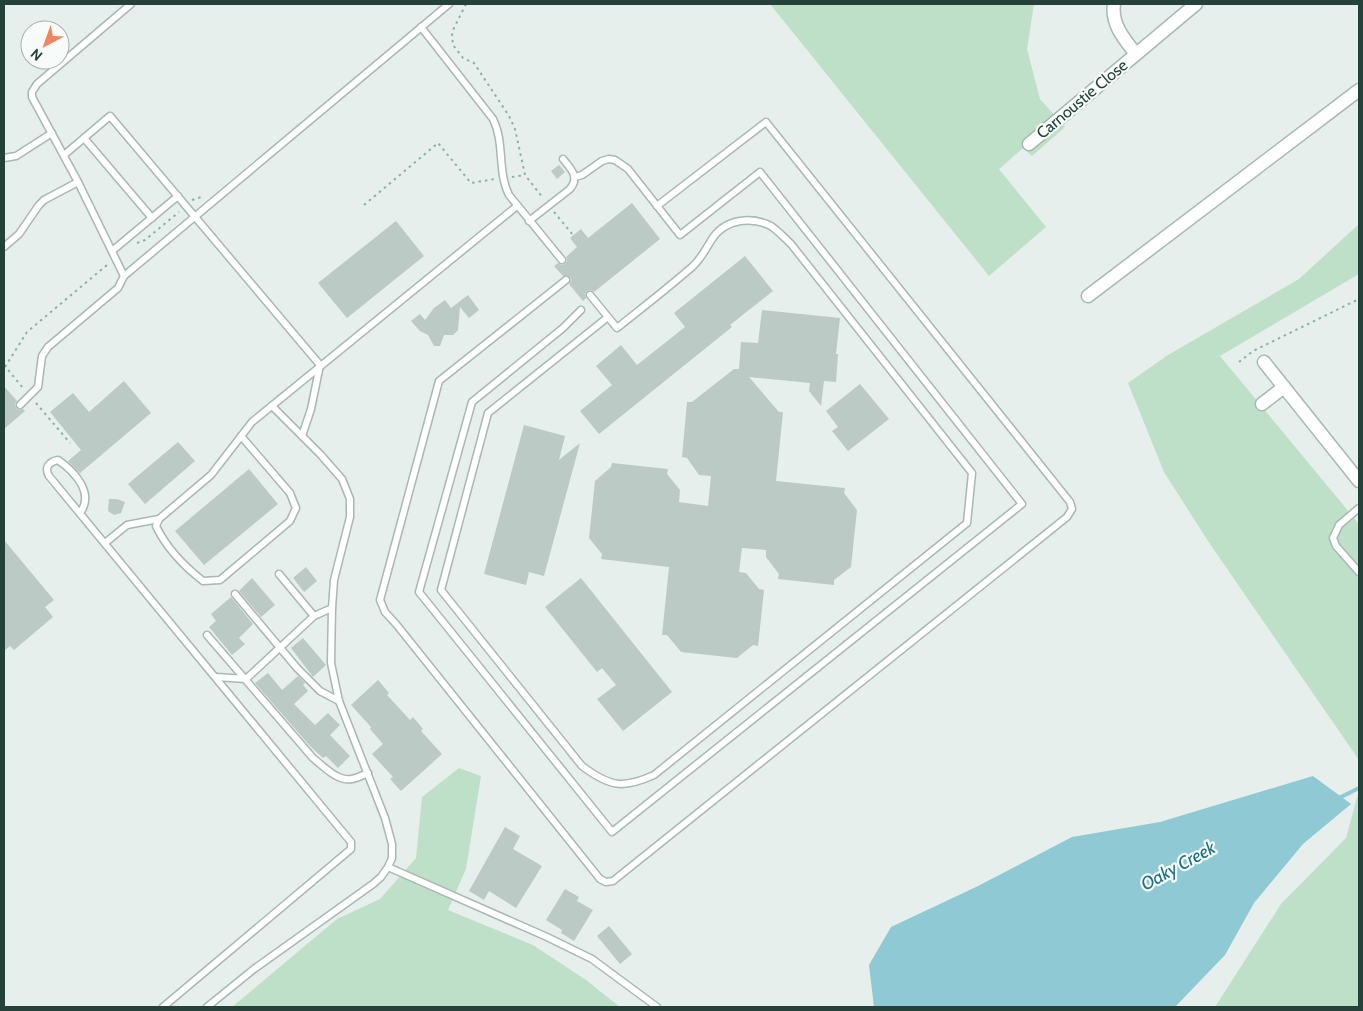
<svg xmlns="http://www.w3.org/2000/svg" width="1363" height="1011" viewBox="0 0 1363 1011" font-family="Cabin,sans-serif">
	<style>
		.green { fill: #bfe0c8 }
		.water { fill: #8ec9d4 }
		.lines { fill: none; stroke-linecap: round; stroke-linejoin: round }
		.stream { stroke: #8ec9d4; stroke-width: 4 }
		.building { fill: #bbcac4 }
		.lane-casing { stroke: #a8b8b2; stroke-width: 9 }
		.street-casing { stroke: #a8b8b2; stroke-width: 15 }
		.path { stroke: #86b3a5; stroke-width: 2; stroke-dasharray: 2.5 4; stroke-linecap: butt }
		.lane { stroke: #fff; stroke-width: 6 }
		.street { stroke: #fff; stroke-width: 12 }
		.labels { text-anchor: middle; dominant-baseline: central; stroke-width: 4.5; stroke-linejoin: round; paint-order: stroke }
		.street-label { font-size: 16px; fill: #24423a; stroke: #f7fbf9 }
		.water-label { font-size: 18px; font-style: italic; fill: #1c6f80; stroke: #f7fbf9 }
	</style>
	<rect width="100%" height="100%" fill="#e6efeb"/>
	<g class="green">
		<polygon points="770,4 1034,4 1027,49 1040,99 1065,127 1032,156 1023,148 999,169 1046,227 989,276"/>
		<polygon points="1359,224 1359,274 1220,356 1359,524 1359,760 1210,544 1164,472 1128,383 1168,355 1299,279"/>
		<polygon points="459,768 481,776 466,869 448,910 533,945 586,980 620,1007 232,1007 337,919 380,899 416,858 422,797"/>
		<polygon points="1359,790 1359,1007 1215,1007 1281,904 1346,838"/>
	</g>
	<polygon class="water" points="1313,776 1351,804 1303,844 1254,903 1225,955 1175,1007 874,1007 869,965 891,927 976,887 1072,837 1160,822"/>
	<g class="lines">
		<polyline class="stream" points="1337,799 1359,788"/>
	</g>
	<g class="building">
		<polygon points="559,165 565,172 557,179 551,171"/>
		<polygon points="632,203 660,239 594,292 591,290 587,291 585,294 586,298 583,301 569,284 571,280 570,277 563,276 554,266 558,263 561,265 565,264 567,261 566,257 577,247 570,238 581,229 588,238"/>
		<polygon points="396,221 424,256 347,318 318,283"/>
		<polygon points="745,256 773,291 730,325 732,327 599,434 580,411 612,385 596,366 621,345 637,365 685,327 674,313"/>
		<polygon points="468,295 479,310 469,318 460,307 458,330 453,335 444,335 440,346 434,346 428,335 420,331 411,321 420,314 425,320 434,308 445,300 451,308"/>
		<polygon points="762,310 840,318 836,354 838,354 836,382 824,381 821,406 809,391 810,383 749,377 779,412 783,412 776,481 845,488 844,493 857,510 851,567 834,580 834,585 778,579 779,574 766,557 766,550 742,548 739,572 746,573 759,589 764,590 758,646 753,645 737,658 681,652 667,635 662,635 669,567 601,559 602,554 589,538 595,481 611,467 612,463 668,469 667,474 680,490 679,502 708,506 711,476 699,475 687,458 682,457 687,402 692,402 734,369 739,369 741,342 758,343"/>
		<polygon points="124,381 151,413 80,473 68,461 81,450 50,412 73,393 89,412"/>
		<polygon points="860,384 889,419 848,451 832,431 838,427 826,411"/>
		<polygon points="4,386 17,401 15,404 16,408 19,410 23,409 25,411 4,429"/>
		<polygon points="524,425 565,436 559,460 580,443 544,576 529,572 526,585 484,574"/>
		<polygon points="178,442 195,461 145,504 128,484"/>
		<polygon points="249,469 278,504 204,565 175,531"/>
		<polygon points="109,499 117,499 125,502 121,513 114,515 108,511"/>
		<polygon points="4,540 54,600 45,607 53,617 14,650 10,646 4,651"/>
		<polygon points="306,567 317,581 304,592 293,578"/>
		<polygon points="252,578 275,605 261,617 239,591"/>
		<polygon points="581,578 672,692 623,731 597,699 616,685 602,668 597,672 545,607"/>
		<polygon points="231,597 253,624 239,638 245,644 232,655 209,627 216,621 211,614"/>
		<polygon points="303,638 326,665 313,677 291,648"/>
		<polygon points="268,673 282,690 298,676 305,683 303,685 308,691 294,704 315,725 328,713 340,725 330,735 350,756 338,768 326,756 323,758 310,746 255,683"/>
		<polygon points="378,680 389,693 387,695 410,720 413,717 423,729 421,731 442,754 401,791 390,779 393,777 372,754 383,744 370,729 371,727 351,705"/>
		<polygon points="505,827 520,836 513,849 542,866 516,908 489,891 484,900 469,891"/>
		<polygon points="565,889 579,897 577,901 593,910 574,941 561,933 562,930 546,920"/>
		<polygon points="609,926 632,954 620,964 597,936"/>
	</g>
	<g class="lines">
		<g class="lane-casing">
			<g id="lane">
				<path d="M421,27L493,119C505,143 497,171 509,195L562,260"/>
				<polyline points="84,138 152,218"/>
				<polyline points="64,155 110,116 320,365 311,409 302,436"/>
				<polyline points="4,158 16,156 52,133"/>
				<polyline points="575,177 582,175 602,161 609,159 615,160 628,169 680,235 760,172 1022,504 612,832 419,592 472,402 563,328 581,310"/>
				<path d="M529,221L570,189C580,177 571,169 563,159"/>
				<polyline points="4,247 19,234 39,205 44,200 78,182"/>
				<polyline points="112,251 178,196"/>
				<polyline points="124,276 78,182 32,97 32,92 37,84 131,4"/>
				<polyline points="566,280 439,381 380,600 385,612 396,624 600,879 606,882 613,881 1067,517 1072,509 1070,502 766,122 657,206"/>
				<path d="M590,295C599,306 608,317 617,328C642,308 668,288 692,267C701,259 706,249 712,239C725,219 751,216 771,226C778,231 785,238 791,244L972,473L967,523L654,775C623,789 610,787 582,766L441,590L488,413L608,317"/>
				<polyline points="20,405 38,387 42,356 48,347 118,288 124,276 449,4"/>
				<polyline points="1359,508 1339,525 1333,538 1336,546 1359,572"/>
				<path d="M80,513C95,493 74,471 58,460C49,462 44,467 49,476L351,842V849L163,1007"/>
				<path d="M159,519L156,526C166,547 185,567 203,581L220,580L290,521L296,508L290,493L241,436"/>
				<polyline points="105,543 127,525 159,519 211,475 252,422 517,206"/>
				<polyline points="279,574 314,616"/>
				<polyline points="235,594 297,668 320,691 339,701"/>
				<path d="M207,635L313,758C323,766 338,782 352,779C357,778 363,775 368,773"/>
				<polyline points="216,677 246,679 314,616 332,608"/>
				<polyline points="388,867 547,937 592,959 657,1007"/>
				<polyline points="207,1007 254,969 373,884 381,877 388,867 392,858 392,844 385,818 339,701 331,663 332,608 334,580 350,517 350,499 342,479 320,454 272,406"/>
			</g>
		</g>
		<g class="street-casing">
			<g id="street">
				<path d="M1114,4C1111,24 1124,39 1136,54"/>
				<polyline points="1029,144 1196,4"/>
				<polyline points="1088,296 1359,90"/>
				<polyline points="1264,362 1359,481"/>
				<polyline points="1262,404 1284,387"/>
			</g>
		</g>
		<g class="path">
			<polyline points="466,4 453,30 452,35 453,45 463,58 474,63 509,116 515,129 525,175 543,198"/>
			<polyline points="512,177 525,175"/>
			<polyline points="192,200 204,196"/>
			<polyline points="364,205 438,143 471,183 495,179"/>
			<polyline points="554,212 573,235"/>
			<polyline points="137,243 145,240 179,212"/>
			<polyline points="1239,362 1253,351 1359,299"/>
			<polyline points="4,365 23,388"/>
			<polyline points="5,367 27,332 107,265"/>
			<polyline points="36,403 70,443"/>
		</g>
		<use href="#lane" class="lane"/>
		<use href="#street" class="street"/>
	</g>
	<g class="labels">
		<g class="street-label">
			<text transform="translate(1082 99) rotate(-40)">Carnoustie Close</text>
		</g>
		<g class="water-label">
			<text transform="translate(1178 866) rotate(-29)">Oaky Creek</text>
		</g>
	</g>
	<rect width="1363" height="1011" fill="none" stroke="#24423a" stroke-width="10"/>
	<g transform="translate(45 45) rotate(221)"><circle r="24" fill="#f7fbf9" stroke="#a3b1ad"/>
	<path d="M0-4L9 19L0 12L-9 19Z" fill="#f4845f"/>
	<text y="-8" font-size="14" font-weight="bold" text-anchor="middle" fill="#24423a">N</text>
	</g>
</svg>
